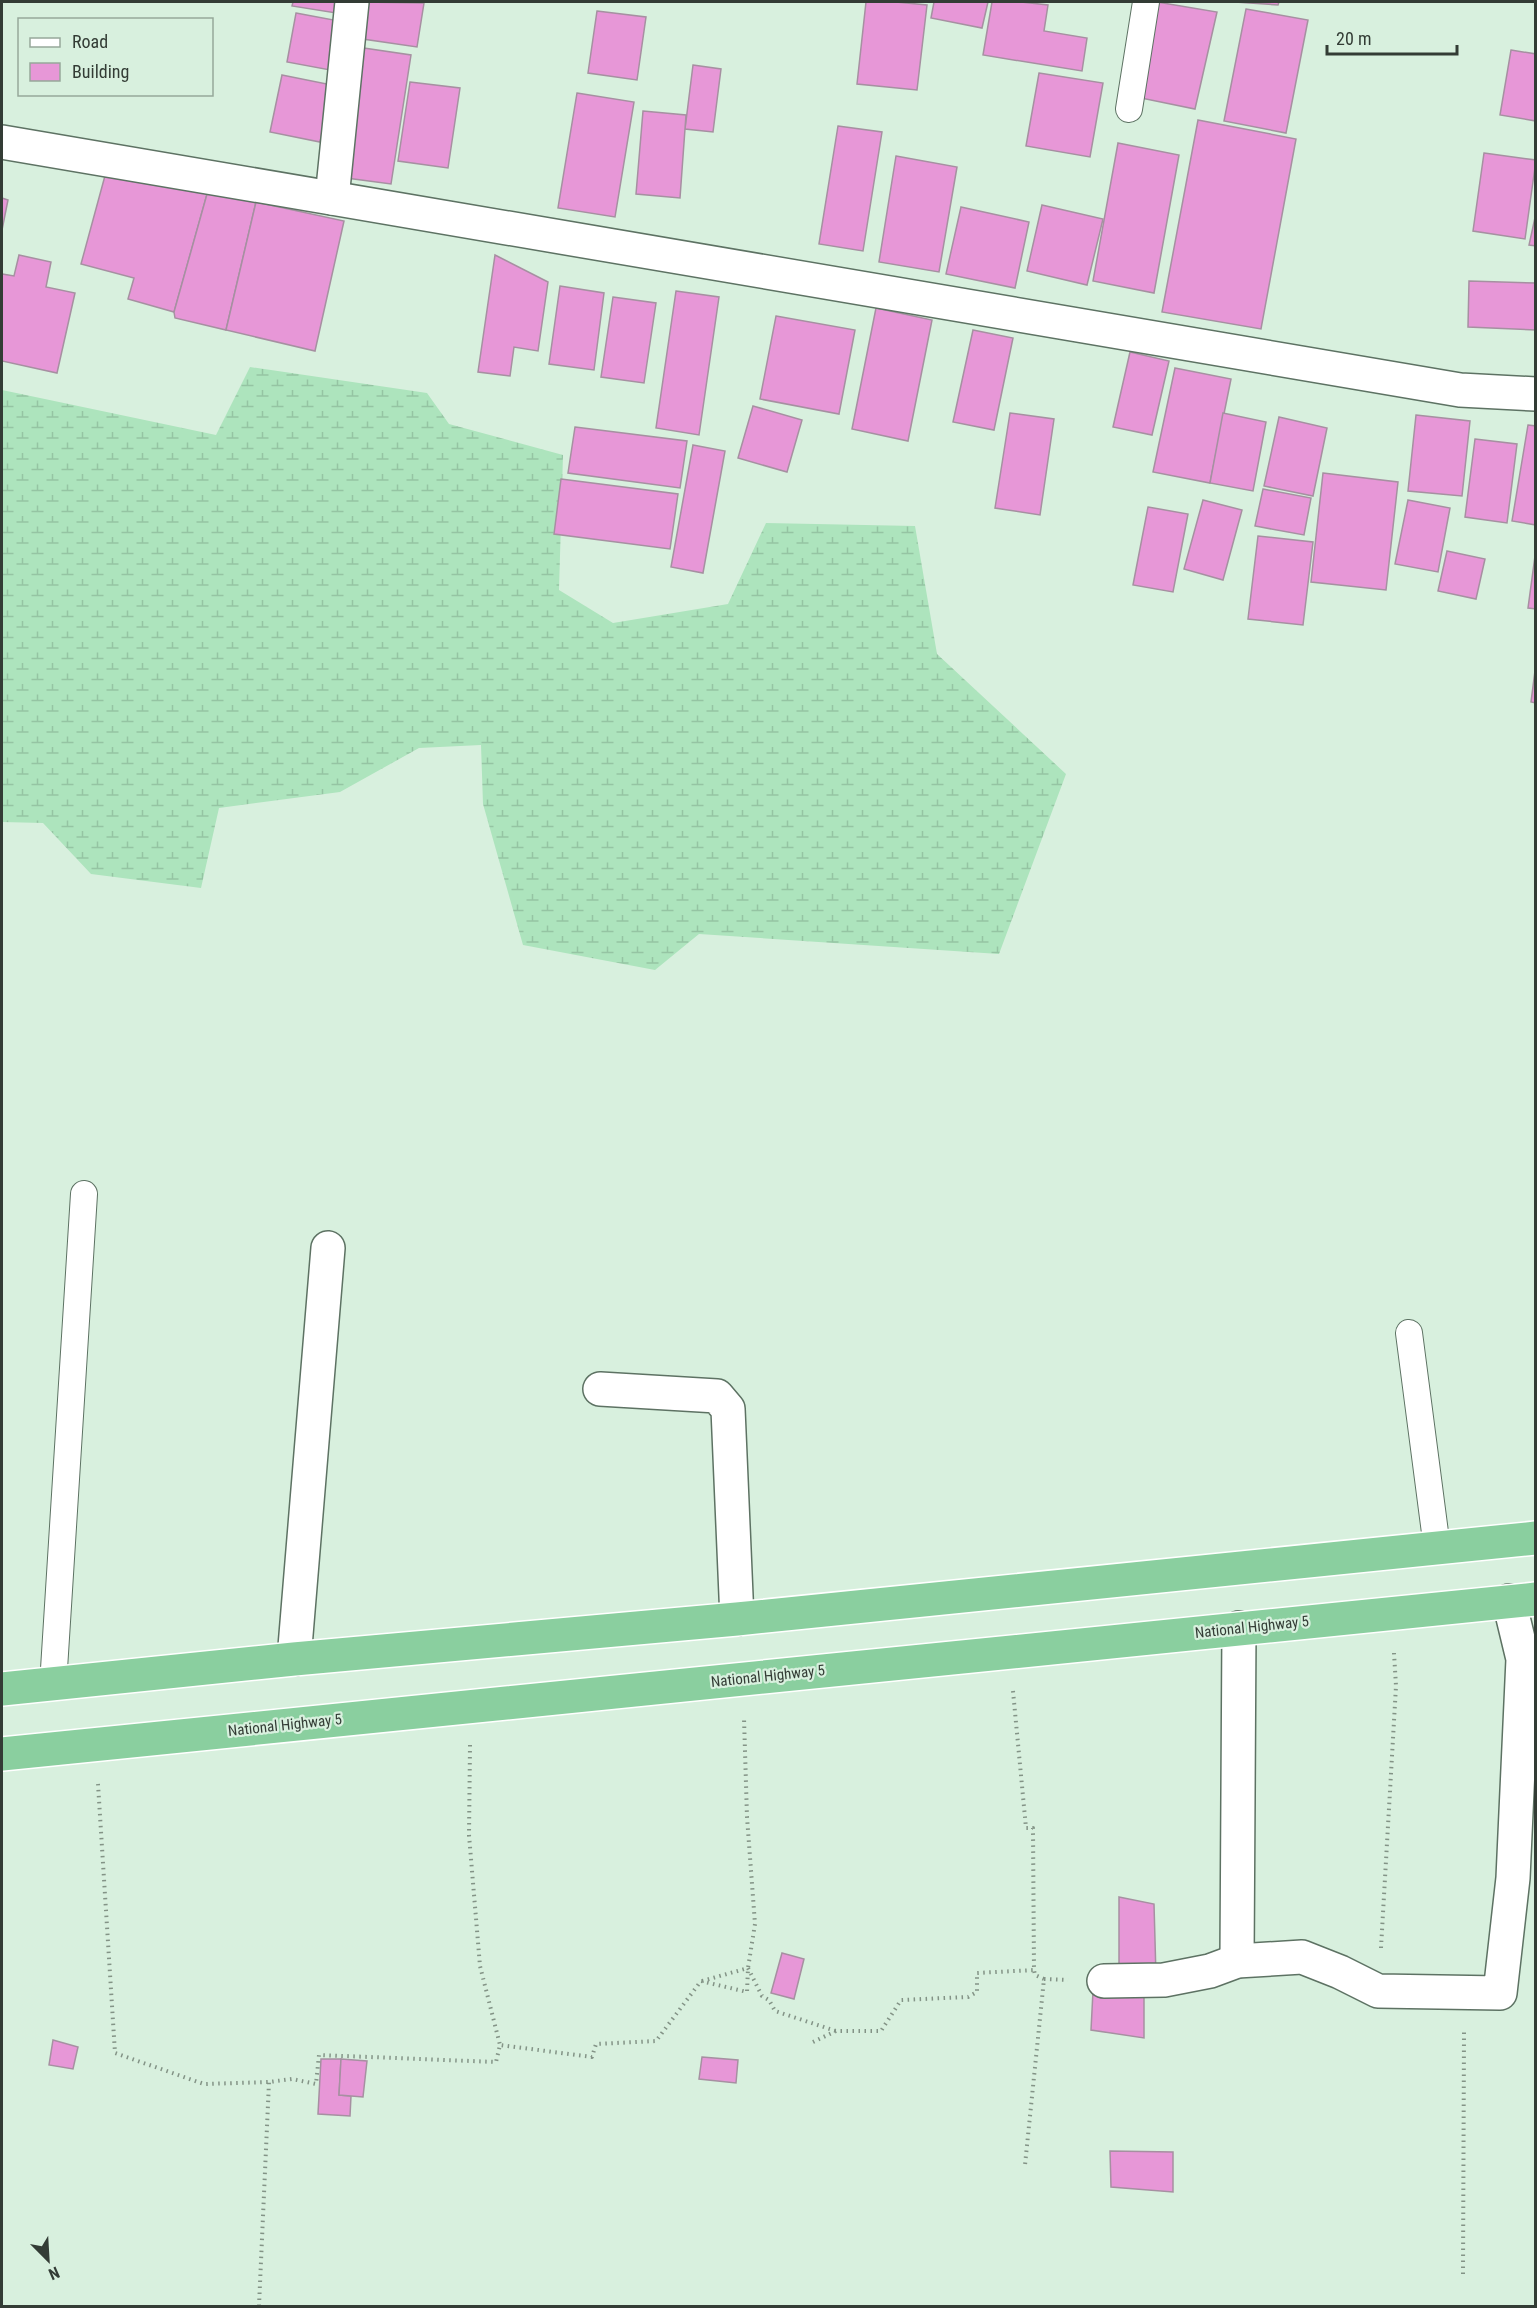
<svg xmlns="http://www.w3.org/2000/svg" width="1537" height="2308" viewBox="0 0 1537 2308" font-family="'Roboto Condensed',sans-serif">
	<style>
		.wetland { fill: url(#wetland-marsh) }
		.building { fill: #e797d7; stroke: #a690a1; stroke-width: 1.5 }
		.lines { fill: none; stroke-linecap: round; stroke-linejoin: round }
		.lane-casing { stroke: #5d7263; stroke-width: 28 }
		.street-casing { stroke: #5d7263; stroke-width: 36 }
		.secondary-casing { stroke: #5d7263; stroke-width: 36 }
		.highway-casing { stroke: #fff; stroke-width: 36 }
		.path { stroke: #839386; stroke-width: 4; stroke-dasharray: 1.5 4.5; stroke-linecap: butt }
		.lane { stroke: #fff; stroke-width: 26 }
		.street { stroke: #fff; stroke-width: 33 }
		.secondary { stroke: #fff; stroke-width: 33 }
		.highway { stroke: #8acf9f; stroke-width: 33 }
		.labels { text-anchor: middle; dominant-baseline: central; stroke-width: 4.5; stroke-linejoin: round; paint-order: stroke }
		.street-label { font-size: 15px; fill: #333c35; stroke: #d8f0de }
	</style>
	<defs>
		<pattern id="wetland-marsh" width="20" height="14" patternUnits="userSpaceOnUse" patternTransform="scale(1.5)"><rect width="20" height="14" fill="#ade4bd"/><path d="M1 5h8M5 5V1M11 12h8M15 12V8" fill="none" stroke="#95c4a3"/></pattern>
	</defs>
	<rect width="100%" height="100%" fill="#d8f0de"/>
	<polygon class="wetland" points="250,367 427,393 449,424 563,455 559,590 613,623 728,604 766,523 915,526 937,654 1066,774 999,954 699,934 655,970 523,945 483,804 481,745 419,748 340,792 219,808 201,888 91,874 43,823 2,822 2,390 216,435"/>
	<g class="building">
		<polygon points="293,2 339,2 336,13 292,6"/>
		<polygon points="362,2 424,3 417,47 356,38"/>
		<polygon points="866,2 896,2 927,5 917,90 857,84"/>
		<polygon points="934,2 988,2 982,28 931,18"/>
		<polygon points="992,2 1021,2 1048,5 1044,31 1087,38 1082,71 983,55"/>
		<polygon points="1157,2 1217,12 1195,109 1136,97"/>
		<polygon points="1235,2 1279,2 1278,5"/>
		<polygon points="1246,9 1308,20 1286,133 1224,121"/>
		<polygon points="597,11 646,17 637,80 588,73"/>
		<polygon points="296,13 339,21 330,70 287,62"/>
		<polygon points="357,47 411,55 391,184 339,177"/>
		<polygon points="1511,50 1536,54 1536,121 1500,115"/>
		<polygon points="693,65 721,69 713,132 685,129"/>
		<polygon points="1039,73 1103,83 1090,157 1026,146"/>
		<polygon points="282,75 332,85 320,142 270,132"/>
		<polygon points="410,82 460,88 448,168 398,161"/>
		<polygon points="577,93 634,102 615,217 558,208"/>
		<polygon points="643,111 686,115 680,198 636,194"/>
		<polygon points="1198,120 1296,139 1261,329 1162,312"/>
		<polygon points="838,126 882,132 863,251 819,244"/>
		<polygon points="1118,143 1179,155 1154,293 1093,281"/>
		<polygon points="1484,153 1536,160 1525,239 1473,231"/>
		<polygon points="896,156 957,167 939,272 879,262"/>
		<polygon points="109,161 209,187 174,312 128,299 134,278 81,264"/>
		<polygon points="209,187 256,202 226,330 175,318 174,312"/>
		<polygon points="2,198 8,200 2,230"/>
		<polygon points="256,202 344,221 315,351 226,330"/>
		<polygon points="1042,205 1103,219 1087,285 1027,271"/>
		<polygon points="961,207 1029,222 1015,288 946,274"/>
		<polygon points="1536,213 1536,246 1529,245"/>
		<polygon points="19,255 51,262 46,287 75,293 57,373 2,361 2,274 14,276"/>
		<polygon points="495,255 548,282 538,351 514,347 510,376 478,372"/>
		<polygon points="1469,281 1536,283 1536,330 1468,327"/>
		<polygon points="560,286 604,293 594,370 549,364"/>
		<polygon points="676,291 719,297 699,435 656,428"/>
		<polygon points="613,297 656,303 644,383 601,377"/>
		<polygon points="876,308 932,320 908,441 852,429"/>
		<polygon points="776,316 855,330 839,414 760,399"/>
		<polygon points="973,330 1013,338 994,430 953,422"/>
		<polygon points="1130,352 1169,361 1152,435 1113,427"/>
		<polygon points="1175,368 1231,379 1210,483 1153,472"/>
		<polygon points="753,406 802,420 787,472 738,458"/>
		<polygon points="1010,413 1054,419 1040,515 995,508"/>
		<polygon points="1223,413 1266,422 1253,491 1210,483"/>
		<polygon points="1416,415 1470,421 1462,496 1408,491"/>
		<polygon points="1279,417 1327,428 1313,496 1264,486"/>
		<polygon points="1528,425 1536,426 1536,525 1512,521"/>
		<polygon points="575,427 687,441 680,488 568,473"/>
		<polygon points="1475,439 1517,444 1507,523 1465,517"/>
		<polygon points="693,445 725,451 703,573 671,567"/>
		<polygon points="1323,473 1398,482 1386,590 1311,582"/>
		<polygon points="561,479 678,494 670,549 554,534"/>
		<polygon points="1263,489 1311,498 1304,535 1255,526"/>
		<polygon points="1203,500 1242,510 1223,580 1184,569"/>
		<polygon points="1408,500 1450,508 1438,572 1395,564"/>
		<polygon points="1148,507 1188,514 1173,592 1133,585"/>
		<polygon points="1258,536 1313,542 1303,625 1248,619"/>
		<polygon points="1447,551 1485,559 1476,599 1438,591"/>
		<polygon points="1535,556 1536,556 1536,609 1528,608"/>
		<polygon points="1536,663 1536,703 1531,702"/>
		<polygon points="1119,1897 1154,1904 1156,1976 1119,1976"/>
		<polygon points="782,1953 804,1959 794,1999 771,1993"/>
		<polygon points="1093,1991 1144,1997 1144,2038 1091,2030"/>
		<polygon points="53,2040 78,2047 73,2069 49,2065"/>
		<polygon points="702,2057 738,2060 736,2083 699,2079"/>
		<polygon points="321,2059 341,2059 339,2095 351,2096 350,2116 318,2114"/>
		<polygon points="341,2059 367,2061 363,2097 339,2095"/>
		<polygon points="1110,2151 1173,2152 1173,2192 1111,2187"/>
	</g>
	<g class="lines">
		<g class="lane-casing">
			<g id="lane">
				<polyline points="1129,109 1146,2"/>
				<polyline points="1409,1333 1437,1548"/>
				<polyline points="53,1685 84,1194"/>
			</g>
		</g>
		<g class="street-casing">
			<g id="street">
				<polyline points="332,198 352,2"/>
				<polyline points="600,1389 717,1396 728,1409 737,1619"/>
				<polyline points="294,1659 328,1248"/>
				<polyline points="1237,1961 1239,1628"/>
				<polyline points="1104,1981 1164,1980 1210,1971 1237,1961 1302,1957 1340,1972 1378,1991 1500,1993 1513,1878 1523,1659 1509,1601"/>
			</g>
		</g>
		<g class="secondary-casing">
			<polyline id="secondary" points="2,142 1460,390 1536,394"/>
		</g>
		<g class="highway-casing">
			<g id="highway">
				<polyline points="2,1689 294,1659 737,1619 1536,1538"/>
				<polyline points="2,1754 1536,1599"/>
			</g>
		</g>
		<g class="path">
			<polyline points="1013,1691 1026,1828 1033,1828 1034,1970 1035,1975 1044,1979 1025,2165"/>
			<polyline points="470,1745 469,1835 480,1966 500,2045"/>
			<polyline points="98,1784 115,2053 204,2084 269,2082 292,2079 316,2084 319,2055 496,2062 500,2045 592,2057 596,2044 656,2041 701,1981 747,1992 748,1968 755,1924 747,1817 744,1718"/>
			<polyline points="1381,1948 1396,1686 1394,1653"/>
			<polyline points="1044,1979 1068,1980"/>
			<polyline points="702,1981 748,1968 762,1996 769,2000 775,2011 836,2031"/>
			<polyline points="813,2042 836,2031 881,2031 901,2000 968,1997 977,1992 977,1973 1034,1970"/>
			<polyline points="1463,2274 1464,2032"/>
			<polyline points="259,2306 269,2082"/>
		</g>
		<use href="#lane" class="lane"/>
		<use href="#street" class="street"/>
		<use href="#secondary" class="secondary"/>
		<use href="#highway" class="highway"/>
	</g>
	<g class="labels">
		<g class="street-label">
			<text transform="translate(1252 1627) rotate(-6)">National Highway 5</text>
			<text transform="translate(768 1676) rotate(-6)">National Highway 5</text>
			<text transform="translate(285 1725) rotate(-6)">National Highway 5</text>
		</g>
	</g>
	<rect width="1537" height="2308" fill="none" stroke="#333c35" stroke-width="6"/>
	<rect x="18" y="18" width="195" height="78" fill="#d8f0de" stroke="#96a89a" stroke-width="1.5"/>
	<rect x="30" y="38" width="30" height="9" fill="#ffffff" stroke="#96a89a" stroke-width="1.5"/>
	<text x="72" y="48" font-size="18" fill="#333c35">Road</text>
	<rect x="30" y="63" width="30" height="18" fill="#e797d7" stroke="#96a89a" stroke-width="1.5"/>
	<text x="72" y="78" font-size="18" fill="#333c35">Building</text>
	<g transform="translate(48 2260) rotate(156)" stroke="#d8f0de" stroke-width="4.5" paint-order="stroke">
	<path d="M0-4.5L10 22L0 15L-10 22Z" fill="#333c35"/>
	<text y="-9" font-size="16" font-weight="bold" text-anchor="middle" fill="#333c35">N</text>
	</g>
	<path d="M1327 45v9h130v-9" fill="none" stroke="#333c35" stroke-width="3"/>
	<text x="1336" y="45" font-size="18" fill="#333c35" stroke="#d8f0de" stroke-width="4.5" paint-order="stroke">20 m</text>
</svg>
